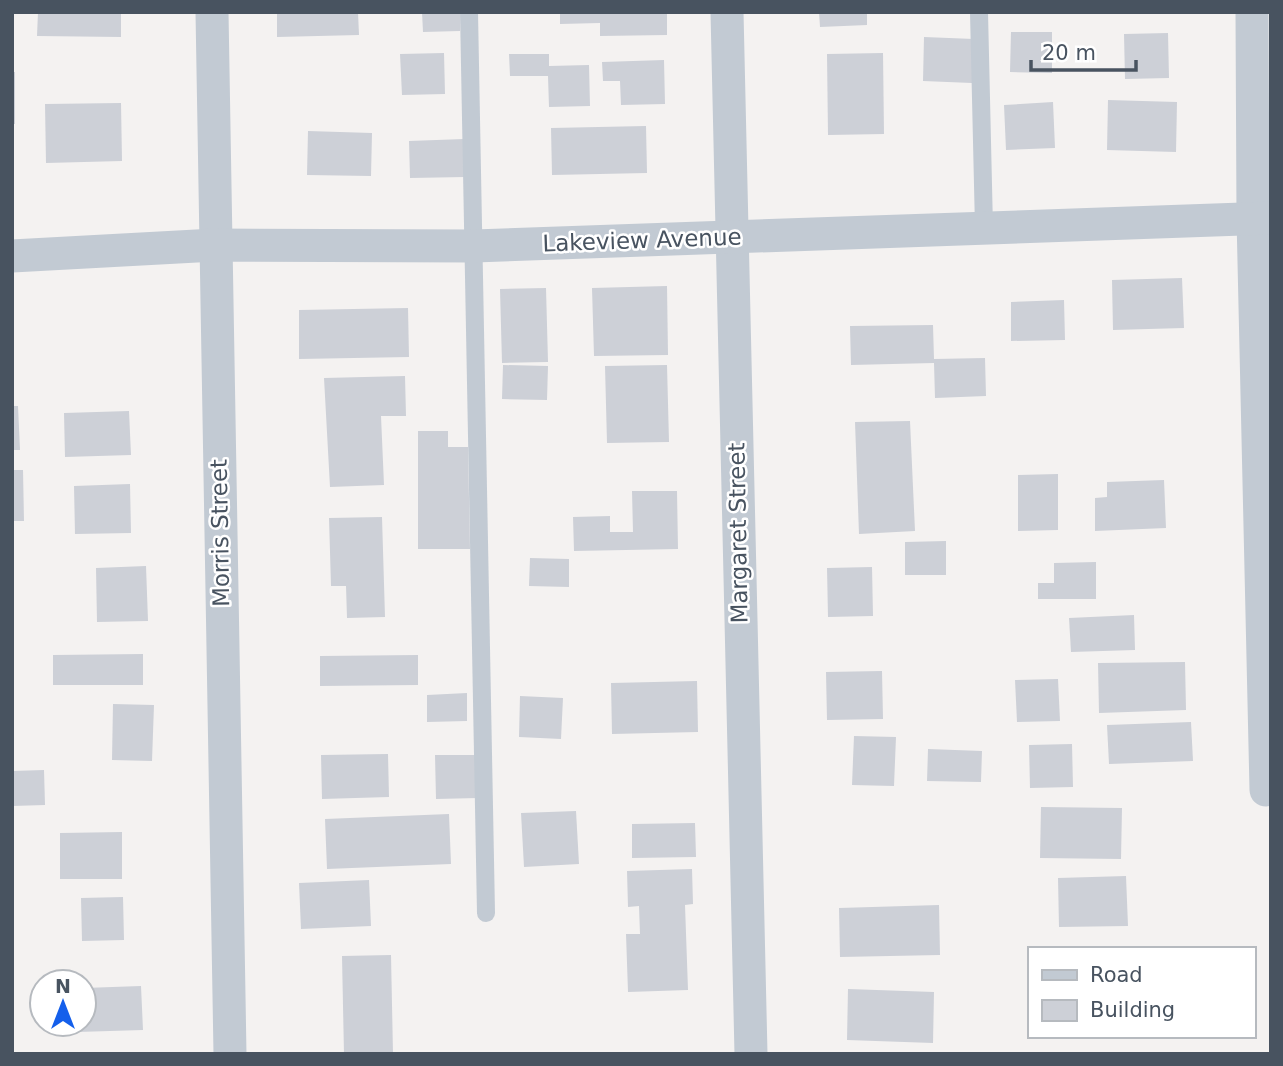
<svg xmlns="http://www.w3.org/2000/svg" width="1283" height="1066" viewBox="0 0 1283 1066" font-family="'DejaVu Sans',sans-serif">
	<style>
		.building { fill: #cdd0d7 }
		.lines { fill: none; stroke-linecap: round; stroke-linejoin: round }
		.lane { stroke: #c2cad3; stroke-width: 18 }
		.street { stroke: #c2cad3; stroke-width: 33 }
		.labels { text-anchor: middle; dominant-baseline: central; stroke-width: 5; stroke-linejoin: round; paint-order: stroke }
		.street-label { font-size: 23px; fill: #485360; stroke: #fff }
	</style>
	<rect width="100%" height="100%" fill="#f4f2f1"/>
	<g class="building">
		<polygon points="38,12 121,12 121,37 37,36"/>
		<polygon points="277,12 358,12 359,35 277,37"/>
		<polygon points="422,12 460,12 460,31 423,32"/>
		<polygon points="560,12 667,12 667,35 600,36 600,23 560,24"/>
		<polygon points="819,12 867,12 867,25 820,27"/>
		<polygon points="1011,32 1052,32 1052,73 1010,72"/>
		<polygon points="1168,33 1169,78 1125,79 1124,34"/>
		<polygon points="924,37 974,39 972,83 923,81"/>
		<polygon points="444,53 445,94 402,95 400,54"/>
		<polygon points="883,53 884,134 828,135 827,54"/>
		<polygon points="509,54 549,54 549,66 589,65 590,106 549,107 548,76 510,76"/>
		<polygon points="664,60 665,104 621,105 620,81 603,81 602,62"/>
		<rect x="12" y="72" width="3" height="52"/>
		<polygon points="1108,100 1177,102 1176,152 1107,150"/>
		<polygon points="1053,102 1055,148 1006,150 1004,105"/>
		<polygon points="121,103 122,161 46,163 45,104"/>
		<polygon points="646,126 647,173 552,175 551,128"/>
		<polygon points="308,131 372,133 371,176 307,175"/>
		<polygon points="464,139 465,177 410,178 409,141"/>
		<polygon points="1182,278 1184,328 1113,330 1112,280"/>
		<polygon points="667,286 668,355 594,356 592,288"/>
		<polygon points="546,288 548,362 502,363 500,289"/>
		<polygon points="1064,300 1065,340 1011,341 1011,302"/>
		<polygon points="408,308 409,357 299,359 299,310"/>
		<polygon points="933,325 934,359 985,358 986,396 935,398 934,363 851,365 850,326"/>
		<polygon points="503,365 548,366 547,400 502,399"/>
		<polygon points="667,365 669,442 607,443 605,366"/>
		<polygon points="405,376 406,416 381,416 384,485 330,487 324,378"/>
		<polygon points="12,406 18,406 20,450 12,450"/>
		<polygon points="129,411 131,455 65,457 64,413"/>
		<polygon points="910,421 915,531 859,534 855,422"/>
		<polygon points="418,431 448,431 448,447 468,447 470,549 418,549"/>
		<polygon points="12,470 23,470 24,521 12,521"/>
		<polygon points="1058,474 1058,530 1018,531 1018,475"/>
		<polygon points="1164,480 1166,528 1095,531 1095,498 1107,497 1107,482"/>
		<polygon points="130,484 131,533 75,534 74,486"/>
		<polygon points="632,491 677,491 678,549 574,551 573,517 610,516 610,532 633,532"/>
		<polygon points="382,517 385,617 347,618 346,586 331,586 329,518"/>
		<polygon points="946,541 946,575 905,575 905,542"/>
		<polygon points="530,558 569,559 569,587 529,586"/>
		<polygon points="1096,562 1096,599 1038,599 1038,583 1054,583 1054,563"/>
		<polygon points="146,566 148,621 97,622 96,568"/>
		<polygon points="872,567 873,616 828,617 827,568"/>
		<polygon points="1134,615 1135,650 1071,652 1069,618"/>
		<polygon points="143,654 143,685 53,685 53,655"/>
		<polygon points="418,655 418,685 320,686 320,656"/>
		<polygon points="1185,662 1186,710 1099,713 1098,663"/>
		<polygon points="882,671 883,719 827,720 826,672"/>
		<polygon points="1058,679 1060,721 1017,722 1015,680"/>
		<polygon points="697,681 698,732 612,734 611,683"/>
		<polygon points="467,693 467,721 427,722 427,695"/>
		<polygon points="520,696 563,698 561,739 519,737"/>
		<polygon points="113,704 154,705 152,761 112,760"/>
		<polygon points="1191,722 1193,761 1109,764 1107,725"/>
		<polygon points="854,736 896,737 894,786 852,785"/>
		<polygon points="1072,744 1073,787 1030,788 1029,745"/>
		<polygon points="928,749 982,751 981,782 927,781"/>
		<polygon points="388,754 389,797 322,799 321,755"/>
		<polygon points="435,755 477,755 478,798 436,799"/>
		<polygon points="44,770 45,805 12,806 12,771"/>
		<polygon points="1041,807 1122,808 1121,859 1040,858"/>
		<polygon points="576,811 579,864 524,867 521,813"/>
		<polygon points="449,814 451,864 327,869 325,819"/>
		<polygon points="695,823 696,857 632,858 632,824"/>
		<polygon points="122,832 122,879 60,879 60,833"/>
		<polygon points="692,869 693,904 685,905 688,990 628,992 626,934 640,934 639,906 628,907 627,871"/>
		<polygon points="1126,876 1128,926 1059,927 1058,878"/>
		<polygon points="369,880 371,926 301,929 299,883"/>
		<polygon points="123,897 124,940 82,941 81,898"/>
		<polygon points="939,905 940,955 840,957 839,908"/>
		<polygon points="391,955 393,1054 344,1054 342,956"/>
		<polygon points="141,986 143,1030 77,1032 77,1024 84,1024 84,988"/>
		<polygon points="848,989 934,992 933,1043 847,1040"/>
	</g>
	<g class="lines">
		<g class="lane">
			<polyline points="469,12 486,913"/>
			<polyline points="979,12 984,228"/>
		</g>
		<g class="street">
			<polyline points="212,12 230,1054"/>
			<polyline points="727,12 751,1054"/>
			<polyline points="1252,12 1253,218 1266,790"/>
			<polyline points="12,256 215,245 474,246 1271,218"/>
		</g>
	</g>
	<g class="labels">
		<g class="street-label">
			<text transform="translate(642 240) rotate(-2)">Lakeview Avenue</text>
			<text transform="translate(220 533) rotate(-91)">Morris Street</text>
			<text transform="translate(738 533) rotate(-91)">Margaret Street</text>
		</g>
	</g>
	<rect width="1283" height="1066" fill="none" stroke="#485360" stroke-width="28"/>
	<rect x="1028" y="947" width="228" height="91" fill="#ffffff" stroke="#b6babf" stroke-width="2"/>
	<rect x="1042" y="970" width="35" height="10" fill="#c2cad3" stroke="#b6babf" stroke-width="2"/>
	<text x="1090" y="982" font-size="21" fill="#485360">Road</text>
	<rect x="1042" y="1000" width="35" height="21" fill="#cdd0d7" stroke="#b6babf" stroke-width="2"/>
	<text x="1090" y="1017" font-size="21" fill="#485360">Building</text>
	<g transform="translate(63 1003)"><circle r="33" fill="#ffffff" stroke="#b6babf" stroke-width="2"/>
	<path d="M0-5L12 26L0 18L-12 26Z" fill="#145feb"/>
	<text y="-10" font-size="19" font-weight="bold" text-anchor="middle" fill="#485360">N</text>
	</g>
	<path d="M1031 60v10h105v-10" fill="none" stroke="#485360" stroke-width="3.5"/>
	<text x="1042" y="60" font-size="21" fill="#485360" stroke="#ffffff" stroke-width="5" paint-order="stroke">20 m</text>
</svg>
